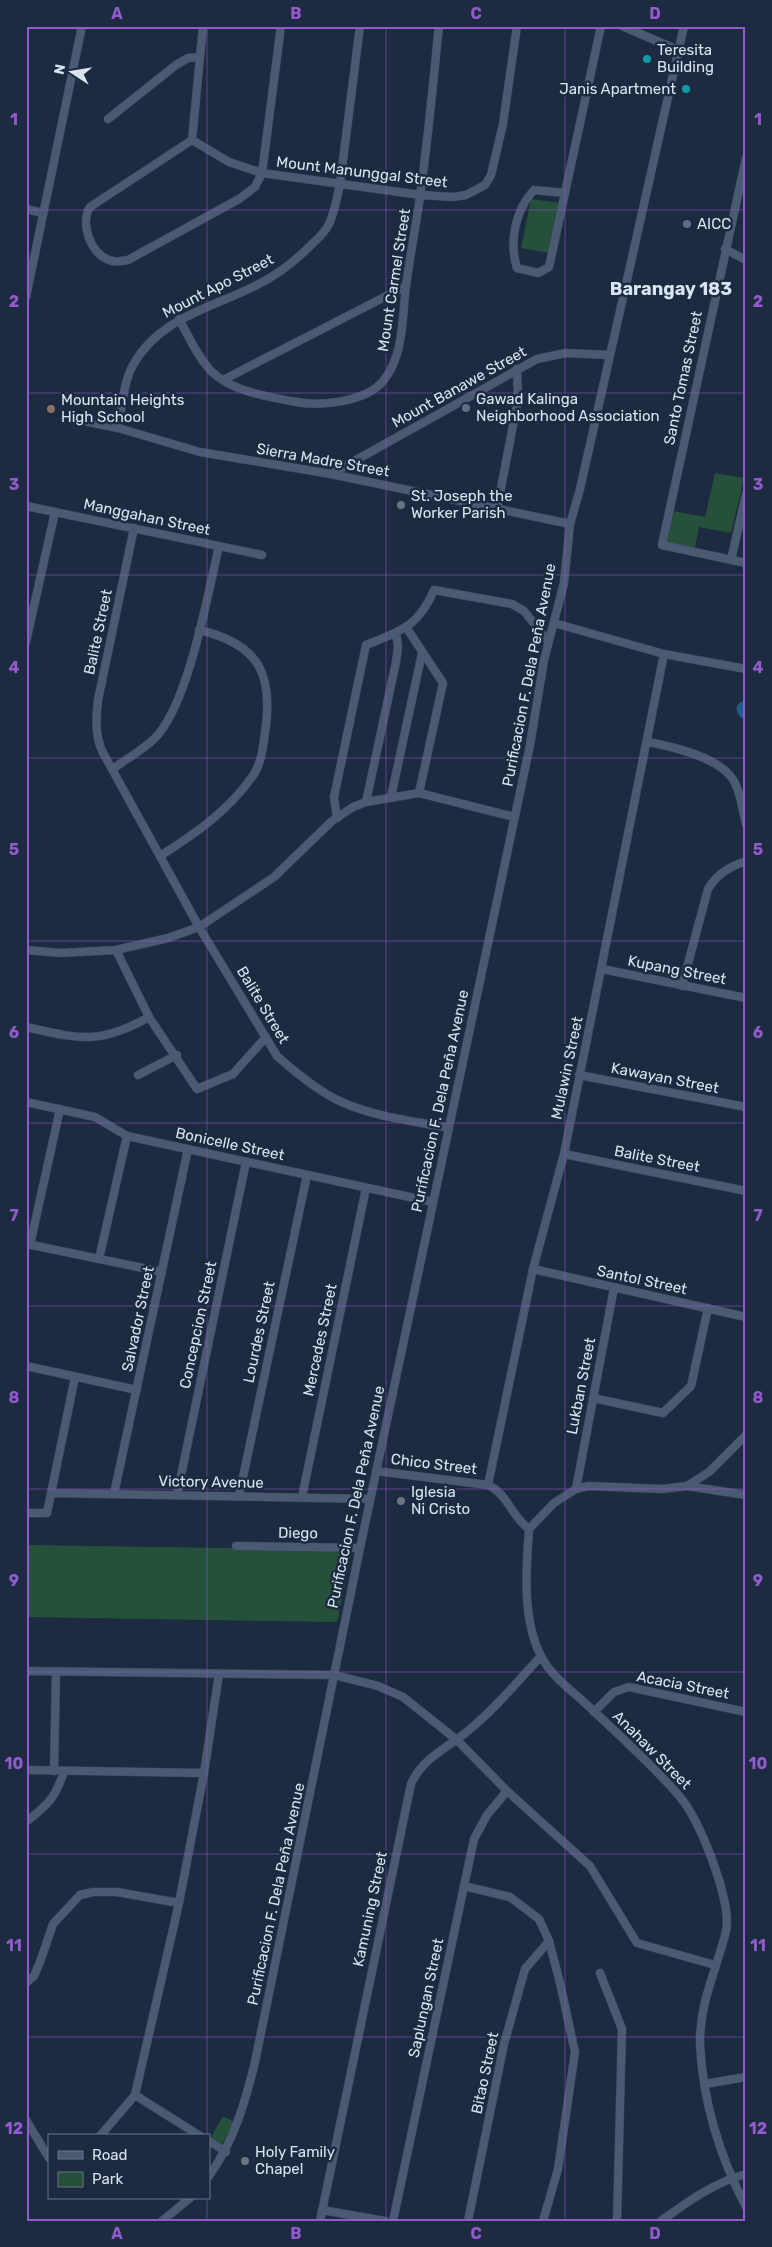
<svg xmlns="http://www.w3.org/2000/svg" width="772" height="2247" viewBox="0 0 772 2247" font-family="Rubik,sans-serif">
	<style>
		.green { fill: #25513b }
		.lines { fill: none; stroke-linecap: round; stroke-linejoin: round }
		.river { stroke: #205d87; stroke-width: 15 }
		.minor-casing { stroke: #394557; stroke-width: 9 }
		.minor { stroke: #4a5a72; stroke-width: 8 }
		.grid { fill: none; stroke: #925acc; stroke-width: 1; stroke-opacity: 0.55 }
		.culture-dot { fill: #0f9aa8; stroke: #1c2b40; stroke-width: 2 }
		.service-dot { fill: #5c6f8a; stroke: #1c2b40; stroke-width: 2 }
		.education-dot { fill: #8d6e63; stroke: #1c2b40; stroke-width: 2 }
		.worship-dot { fill: #6b7280; stroke: #1c2b40; stroke-width: 2 }
		.labels { text-anchor: middle; dominant-baseline: central; stroke-width: 5; stroke-linejoin: round; paint-order: stroke }
		.poi-label { font-size: 15px; fill: #d9e3f1; stroke: #1c2b40; text-anchor: start }
		.street-label { font-size: 15px; fill: #d9e3f1; stroke: #1c2b40 }
		.quarter-label { font-size: 18px; font-weight: bold; fill: #d9e3f1; stroke: #1c2b40 }
		.neatline { fill: none; stroke: #925acc; stroke-width: 2 }
		.grid-label { font-size: 16px; text-anchor: middle; font-weight: bold; fill: #925acc }
	</style>
	<rect width="100%" height="100%" fill="#1c2b40"/>
	<g class="green">
		<polygon points="531,199 560,203 549,253 521,248"/>
		<polygon points="715,473 744,478 731,533 699,527 695,548 665,543 673,511 705,517"/>
		<polygon points="26,1545 352,1550 337,1622 26,1617"/>
		<polygon points="223,2116 234,2122 222,2144 211,2138"/>
	</g>
	<g class="lines">
		<polyline class="river" points="744,709 746,712"/>
		<g class="minor-casing">
			<g id="minor">
				<polyline points="622,26 678,50"/>
				<polyline points="108,119 176,65 188,58 199,57"/>
				<path d="M192,140L90,207C80,223 90,253 109,260C116,263 122,261 128,260L239,199L255,187L262,173L281,26"/>
				<polyline points="192,140 229,162 262,173 421,195 453,197 466,195 485,185 491,175 503,124 517,26"/>
				<polyline points="192,140 203,26"/>
				<polyline points="746,158 662,545 746,563"/>
				<path d="M565,193L534,190C515,210 509,242 517,268L538,273L549,267L601,26"/>
				<polyline points="26,209 43,213"/>
				<polyline points="725,249 746,260"/>
				<polyline points="26,297 82,26"/>
				<path d="M179,319C189,337 197,356 211,371C231,391 265,396 291,401C317,407 366,403 384,380C404,355 402,317 406,286C410,256 416,226 420,196C428,140 433,83 439,26"/>
				<polyline points="223,380 406,286"/>
				<polyline points="73,419 118,428 200,452 331,474 570,524"/>
				<path d="M118,428C122,409 123,383 133,365C160,317 212,308 257,285C277,275 294,262 309,247C316,240 325,233 329,224C335,211 337,197 340,184L360,26"/>
				<polyline points="331,474 537,359 566,353 609,355"/>
				<polyline points="26,506 262,555"/>
				<polyline points="497,509 518,399 517,369"/>
				<path d="M134,528L98,700C96,719 95,734 102,751L199,927L277,1056C296,1073 320,1093 344,1103C376,1117 414,1121 449,1128"/>
				<polyline points="731,560 746,494"/>
				<polyline points="554,623 664,654 746,669"/>
				<polyline points="406,627 443,683 419,793"/>
				<polyline points="26,642 55,512"/>
				<path d="M648,742C674,747 725,758 736,785C741,797 743,811 746,824"/>
				<path d="M113,769C126,759 141,751 153,740C188,708 208,593 219,546"/>
				<polyline points="391,797 422,653"/>
				<polyline points="366,802 396,662 398,647 396,633"/>
				<path d="M337,818L334,797L366,645C401,631 419,626 434,590L512,604L524,611L548,641"/>
				<path d="M160,856C195,834 228,811 252,777C261,765 263,748 265,733C274,674 259,644 199,630"/>
				<polyline points="26,950 61,953 116,950 168,938 199,927 274,877 332,821 353,807 366,802 419,793 514,817"/>
				<polyline points="116,950 149,1017 197,1089 233,1074 266,1037"/>
				<polyline points="602,969 746,998"/>
				<path d="M682,986L708,889C717,874 729,867 746,861"/>
				<path d="M26,1027C80,1039 99,1045 149,1017"/>
				<polyline points="138,1075 177,1055"/>
				<polyline points="579,1075 746,1107"/>
				<polyline points="26,1102 95,1117 127,1136 433,1202"/>
				<polyline points="564,1154 746,1191"/>
				<polyline points="27,1244 162,1272"/>
				<polyline points="30,1245 60,1109"/>
				<polyline points="99,1259 127,1136"/>
				<polyline points="533,1269 746,1317"/>
				<polyline points="26,1366 137,1390"/>
				<polyline points="593,1398 663,1413 691,1386 708,1308"/>
				<path d="M376,1471L488,1485C507,1493 512,1517 529,1529"/>
				<polyline points="488,1485 533,1269 564,1154 664,654"/>
				<polyline points="687,1486 746,1495"/>
				<polyline points="576,1489 614,1288"/>
				<polyline points="51,1493 370,1499"/>
				<polyline points="114,1494 188,1149"/>
				<polyline points="177,1495 246,1162"/>
				<polyline points="239,1496 307,1175"/>
				<polyline points="302,1497 366,1188"/>
				<polyline points="26,1513 47,1513 75,1377"/>
				<path d="M529,1529C526,1569 522,1619 541,1656C551,1676 570,1689 585,1703C616,1732 647,1760 675,1791C681,1798 687,1805 691,1813C705,1837 732,1904 726,1931C717,1969 699,2003 700,2045C703,2101 720,2157 746,2207"/>
				<polyline points="529,1529 554,1503 576,1489 588,1486 662,1489 687,1486 709,1472 746,1435"/>
				<polyline points="236,1546 360,1548"/>
				<polyline points="26,1671 334,1675 378,1686 403,1697 457,1740 507,1791 590,1866 637,1943 715,1965"/>
				<polyline points="594,1712 614,1692 629,1687 746,1712"/>
				<polyline points="26,1770 204,1773"/>
				<polyline points="54,1771 56,1672"/>
				<path d="M26,1822C48,1805 56,1797 64,1771"/>
				<polyline points="464,1886 510,1897 539,1919 549,1941 560,1983 575,2052 558,2169 543,2221"/>
				<polyline points="600,1973 622,2029 617,2221"/>
				<polyline points="26,1983 34,1976 40,1962 53,1924 80,1895 93,1892 117,1892 179,1903"/>
				<polyline points="705,2084 746,2077"/>
				<polyline points="135,2095 200,2136"/>
				<polyline points="26,2120 49,2158"/>
				<polyline points="100,2136 135,2095 179,1903 204,1773 219,1674"/>
				<polyline points="209,2141 226,2152"/>
				<path d="M209,2176C234,2141 245,2103 255,2062L360,1548L530,745L544,660L564,583L570,524L580,489L684,26"/>
				<polyline points="322,2210 385,2221"/>
				<polyline points="162,2221 190,2198"/>
				<path d="M320,2221L411,1784C423,1757 448,1748 469,1730C496,1708 518,1681 541,1656"/>
				<polyline points="393,2221 474,1839 487,1815 507,1791"/>
				<polyline points="468,2221 504,2044 525,1969 549,1941"/>
				<path d="M661,2221C687,2202 715,2182 746,2174"/>
			</g>
		</g>
		<use href="#minor" class="minor"/>
	</g>
	<path class="grid" d="M207,26V2136M386,26V2221M565,26V2221M26,210H746M26,393H746M26,575H746M26,758H746M26,941H746M26,1123H746M26,1306H746M26,1489H746M26,1672H746M26,1854H746M26,2037H746M207,2198V2221"/>
	<g class="culture-dot">
		<circle cx="647" cy="59" r="5"/>
		<circle cx="686" cy="89" r="5"/>
	</g>
	<g class="service-dot">
		<circle cx="687" cy="224" r="5"/>
		<circle cx="466" cy="408" r="5"/>
	</g>
	<circle class="education-dot" cx="51" cy="409" r="5"/>
	<g class="worship-dot">
		<circle cx="401" cy="505" r="5"/>
		<circle cx="401" cy="1501" r="5"/>
		<circle cx="245" cy="2161" r="5"/>
	</g>
	<g class="labels">
		<g class="poi-label">
			<text x="657" y="50">Teresita<tspan x="657" dy="17">Building</tspan></text>
			<text x="676" y="89" text-anchor="end">Janis Apartment</text>
			<text x="697" y="224">AICC</text>
			<text x="476" y="399">Gawad Kalinga<tspan x="476" dy="17">Neighborhood Association</tspan></text>
			<text x="61" y="400">Mountain Heights<tspan x="61" dy="17">High School</tspan></text>
			<text x="411" y="496">St. Joseph the<tspan x="411" dy="17">Worker Parish</tspan></text>
			<text x="411" y="1492">Iglesia<tspan x="411" dy="17">Ni Cristo</tspan></text>
			<text x="255" y="2152">Holy Family<tspan x="255" dy="17">Chapel</tspan></text>
		</g>
		<g class="street-label">
			<text transform="translate(362 172) rotate(7)">Mount Manunggal Street</text>
			<text transform="translate(394 280) rotate(-81)">Mount Carmel Street</text>
			<text transform="translate(218 286) rotate(-27)">Mount Apo Street</text>
			<text transform="translate(683 378) rotate(-78)">Santo Tomas Street</text>
			<text transform="translate(459 387) rotate(-29)">Mount Banawe Street</text>
			<text transform="translate(323 460) rotate(10)">Sierra Madre Street</text>
			<text transform="translate(147 517) rotate(12)">Manggahan Street</text>
			<text transform="translate(98 632) rotate(-78)">Balite Street</text>
			<text transform="translate(529 675) rotate(-79)">Purificacion F. Dela Peña Avenue</text>
			<text transform="translate(677 970) rotate(11)">Kupang Street</text>
			<text transform="translate(263 1005) rotate(59)">Balite Street</text>
			<text transform="translate(567 1068) rotate(-78)">Mulawin Street</text>
			<text transform="translate(665 1078) rotate(11)">Kawayan Street</text>
			<text transform="translate(440 1101) rotate(-78)">Purificacion F. Dela Peña Avenue</text>
			<text transform="translate(230 1144) rotate(12)">Bonicelle Street</text>
			<text transform="translate(657 1159) rotate(11)">Balite Street</text>
			<text transform="translate(642 1280) rotate(12)">Santol Street</text>
			<text transform="translate(138 1319) rotate(-78)">Salvador Street</text>
			<text transform="translate(198 1325) rotate(-78)">Concepcion Street</text>
			<text transform="translate(259 1332) rotate(-78)">Lourdes Street</text>
			<text transform="translate(320 1340) rotate(-78)">Mercedes Street</text>
			<text transform="translate(581 1386) rotate(-79)">Lukban Street</text>
			<text transform="translate(434 1464) rotate(7)">Chico Street</text>
			<text transform="translate(211 1482) rotate(1)">Victory Avenue</text>
			<text transform="translate(356 1497) rotate(-78)">Purificacion F. Dela Peña Avenue</text>
			<text transform="translate(298 1533) rotate(1)">Diego</text>
			<text transform="translate(683 1685) rotate(11)">Acacia Street</text>
			<text transform="translate(652 1750) rotate(45)">Anahaw Street</text>
			<text transform="translate(276 1894) rotate(-78)">Purificacion F. Dela Peña Avenue</text>
			<text transform="translate(370 1909) rotate(-78)">Kamuning Street</text>
			<text transform="translate(426 1998) rotate(-78)">Saplungan Street</text>
			<text transform="translate(485 2073) rotate(-78)">Bitao Street</text>
		</g>
		<g class="quarter-label">
			<text x="671" y="289">Barangay 183</text>
		</g>
	</g>
	<rect width="772" height="2247" fill="none" stroke="#1c2b40" stroke-width="55"/>
	<rect x="48" y="2134" width="162" height="65" fill="#1c2b40" stroke="#687587"/>
	<rect x="58" y="2151" width="25" height="8" fill="#4a5a72" stroke="#687587"/>
	<text x="92" y="2160" font-size="15" fill="#d9e3f1">Road</text>
	<rect x="58" y="2172" width="25" height="15" fill="#25513b" stroke="#687587"/>
	<text x="92" y="2184" font-size="15" fill="#d9e3f1">Park</text>
	<g transform="translate(72 72) rotate(282)" stroke="#1c2b40" stroke-width="4" paint-order="stroke">
	<path d="M0-4L9 19L0 12L-9 19Z" fill="#d9e3f1"/>
	<text y="-8" font-size="14" font-weight="bold" text-anchor="middle" fill="#d9e3f1">N</text>
	</g>
	<rect x="28" y="28" width="716" height="2192" class="neatline"/>
	<g class="grid-label">
		<text x="117" y="19">A</text>
		<text x="296" y="19">B</text>
		<text x="476" y="19">C</text>
		<text x="655" y="19">D</text>
		<text x="14" y="125">1</text>
		<text x="758" y="125">1</text>
		<text x="14" y="307">2</text>
		<text x="758" y="307">2</text>
		<text x="14" y="490">3</text>
		<text x="758" y="490">3</text>
		<text x="14" y="673">4</text>
		<text x="758" y="673">4</text>
		<text x="14" y="855">5</text>
		<text x="758" y="855">5</text>
		<text x="14" y="1038">6</text>
		<text x="758" y="1038">6</text>
		<text x="14" y="1221">7</text>
		<text x="758" y="1221">7</text>
		<text x="14" y="1403">8</text>
		<text x="758" y="1403">8</text>
		<text x="14" y="1586">9</text>
		<text x="758" y="1586">9</text>
		<text x="14" y="1769">10</text>
		<text x="758" y="1769">10</text>
		<text x="14" y="1951">11</text>
		<text x="758" y="1951">11</text>
		<text x="14" y="2134">12</text>
		<text x="758" y="2134">12</text>
		<text x="117" y="2239">A</text>
		<text x="296" y="2239">B</text>
		<text x="476" y="2239">C</text>
		<text x="655" y="2239">D</text>
	</g>
</svg>
